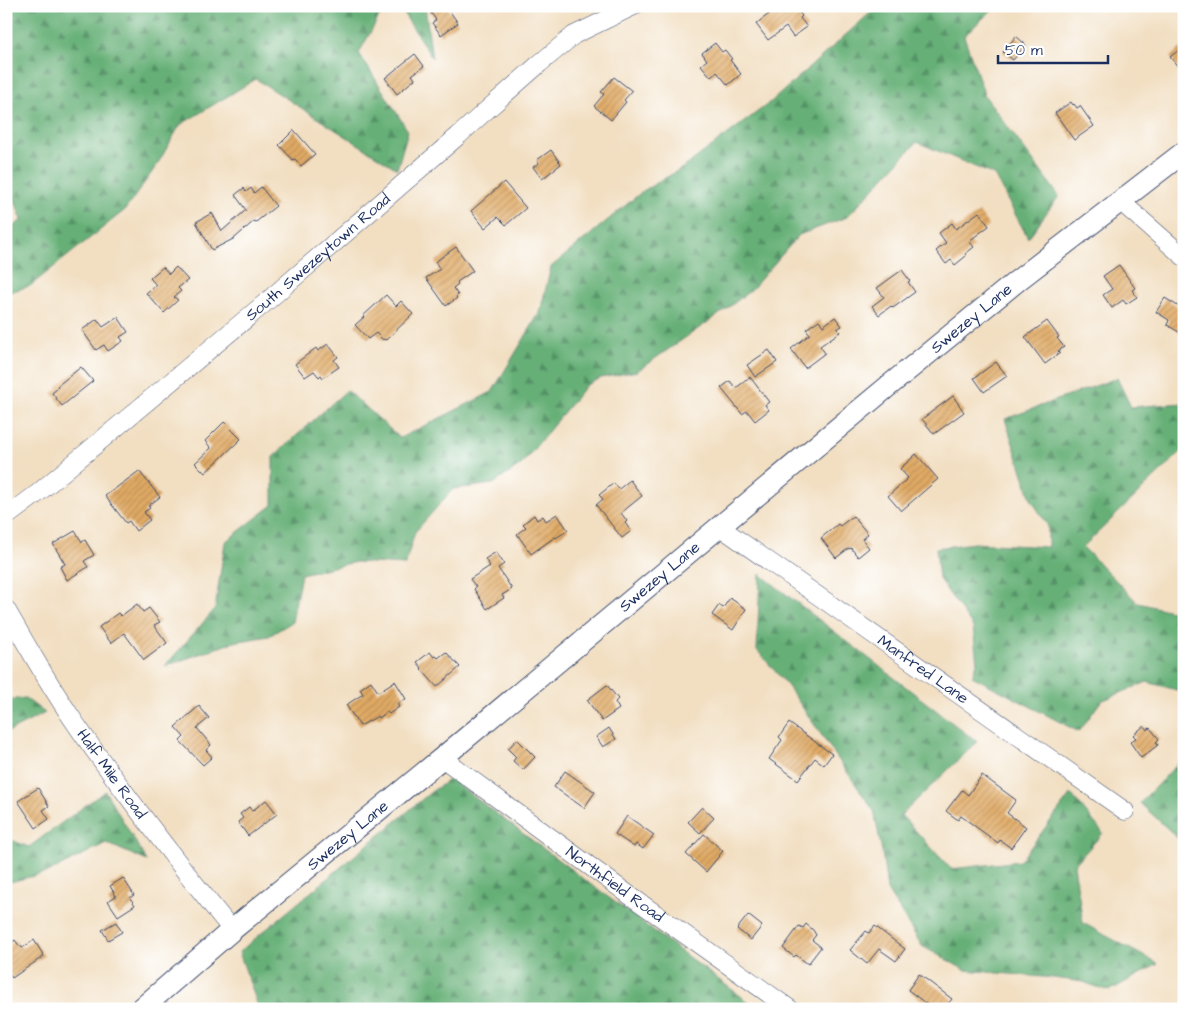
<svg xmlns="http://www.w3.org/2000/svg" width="1190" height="1015" viewBox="0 0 1190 1015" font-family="'Architects Daughter',sans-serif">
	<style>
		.forest { fill: url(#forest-firs); stroke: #40706a }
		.building { fill: url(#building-hatch) }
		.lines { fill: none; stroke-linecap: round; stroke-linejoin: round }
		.minor-casing { stroke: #3b496d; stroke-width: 19 }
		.tertiary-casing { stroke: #3b496d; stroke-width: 23 }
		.minor { stroke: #fff; stroke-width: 18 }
		.tertiary { stroke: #fff; stroke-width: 21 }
		.labels { text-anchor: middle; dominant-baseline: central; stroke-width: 4; stroke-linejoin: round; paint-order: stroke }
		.street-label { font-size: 16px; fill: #1b2f5e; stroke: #fff }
	</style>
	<defs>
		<pattern id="forest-firs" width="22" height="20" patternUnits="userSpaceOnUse" patternTransform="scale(1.25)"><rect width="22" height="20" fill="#66b077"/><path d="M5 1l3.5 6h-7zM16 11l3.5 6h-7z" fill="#539065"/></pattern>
		<pattern id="building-hatch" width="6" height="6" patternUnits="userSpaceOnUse" patternTransform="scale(1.25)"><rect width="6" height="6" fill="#e1aa64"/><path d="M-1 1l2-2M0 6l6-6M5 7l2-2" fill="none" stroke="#b68b56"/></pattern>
	</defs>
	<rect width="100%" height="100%" fill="#fff"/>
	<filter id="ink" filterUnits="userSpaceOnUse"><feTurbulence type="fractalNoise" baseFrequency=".02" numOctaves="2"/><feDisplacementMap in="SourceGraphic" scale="10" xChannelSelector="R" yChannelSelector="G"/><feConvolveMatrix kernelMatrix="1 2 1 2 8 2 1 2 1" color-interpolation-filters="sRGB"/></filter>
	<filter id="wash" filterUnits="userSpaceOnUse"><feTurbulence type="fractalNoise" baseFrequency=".0096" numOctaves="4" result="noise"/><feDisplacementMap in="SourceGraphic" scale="20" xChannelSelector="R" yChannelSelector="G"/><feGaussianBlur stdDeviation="1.12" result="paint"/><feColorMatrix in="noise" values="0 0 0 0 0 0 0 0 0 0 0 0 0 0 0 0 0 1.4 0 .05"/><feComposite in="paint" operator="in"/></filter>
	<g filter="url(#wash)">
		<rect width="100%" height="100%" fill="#f2dfc2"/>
		<g class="forest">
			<polygon points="6,6 385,6 359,53 408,131 397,169 256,79 180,125 157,165 125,210 30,286 6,293 6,232 22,220 6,177"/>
			<polygon points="399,6 425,6 432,58"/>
			<polygon points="878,6 996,6 964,36 985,96 1059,196 1028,238 994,175 917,142 847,217 799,235 752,289 724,311 637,371 601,378 586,385 521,465 493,484 453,489 415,532 405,565 356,562 301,574 292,622 269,636 234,642 165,666 215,609 225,542 273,505 273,457 347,390 400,438 492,392 540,312 551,267 643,191 684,167 772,101"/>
			<polygon points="1117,378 1131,407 1184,403 1184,449 1083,547 1138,603 1184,614 1184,692 1147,682 1101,701 1079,732 972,676 977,663 973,627 939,579 936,548 974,543 1048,547 1048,526 1031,499 1005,419"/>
			<polygon points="760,574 977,742 901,815 951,869 1020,861 1071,794 1103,833 1074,865 1083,923 1158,964 1109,991 1083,982 1054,978 965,970 922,946 887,890 882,851 874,811 787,685 757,650"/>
			<polygon points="25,698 45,713 6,733 6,700"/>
			<polygon points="1184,757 1184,844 1140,803"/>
			<polygon points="450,779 758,1009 259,1009 239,952 431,792"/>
			<polygon points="105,791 147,861 106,843 49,872 6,883 6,838 29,847"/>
		</g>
		<g id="blocks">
			<g class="building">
				<polygon points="426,6 446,6 458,23 441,35 432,23 436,20"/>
				<polygon points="763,6 795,6 802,16 800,18 807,27 793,37 786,27 768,40 756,24 769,14"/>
				<polygon points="1016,36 1026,45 1013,60 1003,52"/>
				<polygon points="715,43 722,52 725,50 732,59 730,60 741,74 728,85 717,72 711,77 701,65 707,60 702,53"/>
				<polygon points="1184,46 1184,74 1170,57"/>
				<polygon points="415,54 424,66 412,75 415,79 397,94 385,78"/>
				<polygon points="614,77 632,91 624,100 626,102 611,120 594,106 604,94 601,92"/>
				<polygon points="1071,102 1073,105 1074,104 1077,108 1080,106 1094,126 1074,140 1055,113"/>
				<polygon points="294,130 315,154 301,166 295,159 293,160 279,145"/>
				<polygon points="551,150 561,164 542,179 533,167 539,163 537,160"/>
				<polygon points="504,182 526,208 506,225 498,217 485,228 471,211"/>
				<polygon points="261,187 276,206 256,222 254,221 235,238 212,250 196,222 212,213 222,231 246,210 235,195 244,188 246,192 251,188 254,193"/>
				<polygon points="979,212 989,226 969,241 974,247 965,254 966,256 955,265 951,260 946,264 936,251 946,243 939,233 952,223 956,229"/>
				<polygon points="456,247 473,271 457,282 458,284 453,288 458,295 456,297 457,298 446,306 426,278 440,269 435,262"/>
				<polygon points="1119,265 1135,288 1132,290 1137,297 1126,304 1123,300 1112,308 1103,295 1112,289 1103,276"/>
				<polygon points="163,267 169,274 176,267 188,280 178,288 181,291 174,297 178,300 164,313 146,293 156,285 150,278"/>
				<polygon points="902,270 910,281 908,282 915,292 893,308 891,306 879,315 872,306 884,297 877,288"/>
				<polygon points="386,295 396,306 401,301 413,314 386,340 384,339 383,340 376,333 368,339 355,325 364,317 363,316"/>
				<polygon points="1165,298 1184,310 1184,335 1167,325 1169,320 1156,312"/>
				<polygon points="118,317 128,332 120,337 123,341 108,351 104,345 96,350 82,330 97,319 103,327"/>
				<polygon points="835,317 842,326 837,329 840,332 820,346 825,353 805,368 791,349 810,334 806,329 819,320 823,326"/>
				<polygon points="1047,321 1059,337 1057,338 1064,347 1058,351 1060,353 1045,364 1025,337"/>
				<polygon points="328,344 338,357 334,360 339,367 323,378 321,375 319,377 314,371 305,377 295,364 316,348 318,351"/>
				<polygon points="769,350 777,362 755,377 747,365"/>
				<polygon points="996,362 1007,376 984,392 974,378"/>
				<polygon points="81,367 93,381 62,406 52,393 58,388 57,386"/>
				<polygon points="750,377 769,402 765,405 769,410 755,421 747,411 742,414 721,388 730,381 736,388"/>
				<polygon points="953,396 964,412 934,434 922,419"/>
				<polygon points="224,422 241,439 205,473 195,463 211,448 205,441"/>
				<polygon points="916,454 938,479 901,511 888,496 908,478 900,469"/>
				<polygon points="139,471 160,497 148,506 150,508 144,512 150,520 136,531 129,521 126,523 105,496"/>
				<polygon points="630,480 642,496 621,513 627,521 625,523 631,531 622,538 596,505 603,499 599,495 614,483 619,489"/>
				<polygon points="557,514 568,530 556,538 555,537 531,554 517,534 526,527 523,524 534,515 537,520 543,516 546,521"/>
				<polygon points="853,516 868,534 862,539 869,548 858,557 851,548 849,549 849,548 836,558 821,538 838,524 840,526"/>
				<polygon points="75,531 82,542 85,540 94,555 84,561 88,567 67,580 60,567 65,564 53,544"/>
				<polygon points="496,552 504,564 498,568 512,589 502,595 504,598 487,609 474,589 476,587 470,579 490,566 485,559"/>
				<polygon points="730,598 746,609 733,630 712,615 719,605 723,608"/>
				<polygon points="137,604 143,612 149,608 160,622 154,625 167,643 144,660 124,633 111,643 99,627 118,613 121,616"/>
				<polygon points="430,652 434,657 436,656 438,658 446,652 460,667 437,687 421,669 422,668 417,662"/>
				<polygon points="371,681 378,692 395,681 406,699 397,704 399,707 389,714 387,712 379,718 378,716 360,726 346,705 363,694 360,689"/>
				<polygon points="607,685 618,699 615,702 619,709 602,721 587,700"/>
				<polygon points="199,706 209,718 197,728 211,745 206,750 212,757 203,765 180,741 184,737 175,727"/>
				<polygon points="789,723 832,754 824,765 815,758 798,780 769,759 782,740 779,737"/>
				<polygon points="1144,726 1147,730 1150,728 1159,739 1156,742 1158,745 1141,758 1130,742 1136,738 1133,735"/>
				<polygon points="609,728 616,739 603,747 596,737"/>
				<polygon points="517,739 535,757 523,770 513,761 516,757 508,749"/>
				<polygon points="565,771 595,792 584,808 554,787"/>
				<polygon points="982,775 1016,800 1007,813 1026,827 1011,848 1000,840 998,843 961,816 958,820 946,811 962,790 968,795"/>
				<polygon points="38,788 49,806 43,810 49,819 36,828 18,801"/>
				<polygon points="266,800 277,814 248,836 238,822 243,818 240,814 249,807 252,811"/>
				<polygon points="702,807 714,818 700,833 688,822"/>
				<polygon points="627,816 654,835 643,849 636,844 634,847 615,834"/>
				<polygon points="704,834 723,851 706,872 686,854"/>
				<polygon points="123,878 134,895 130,898 135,905 118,916 108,901 116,896 110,886"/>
				<polygon points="748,915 762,926 751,940 737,929"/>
				<polygon points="116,922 122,932 108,940 102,930"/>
				<polygon points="806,924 813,930 816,935 812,940 821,947 808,964 796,955 794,957 783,948 799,926 803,928"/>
				<polygon points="875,926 905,949 896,961 879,949 867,964 850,950 866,931 869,933"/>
				<polygon points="15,940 20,947 21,946 22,948 34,940 44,956 12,978 6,969 6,947"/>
				<polygon points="919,974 952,999 944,1009 933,1009 908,990"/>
			</g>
		</g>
	</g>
	<g filter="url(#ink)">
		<use href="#blocks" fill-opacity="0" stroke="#3b496d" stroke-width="1"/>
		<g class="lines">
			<g class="minor-casing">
				<g id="minor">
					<polyline points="1120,201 1184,257"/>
					<path id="s1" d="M6,517L38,493L265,303L458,136L480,116L539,64L574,35L634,6"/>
					<path id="s2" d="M720,527L1125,811"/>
					<path id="s3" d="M6,609C30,651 54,693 82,733C129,800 180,866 232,930"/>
					<path id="s4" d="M442,758L632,897L790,1009"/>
				</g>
			</g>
			<g class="tertiary-casing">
				<g id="tertiary">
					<path id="s5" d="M141,1009L232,930L442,758L886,388L1017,281L1184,152"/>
				</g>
			</g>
			<use href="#minor" class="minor"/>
			<use href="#tertiary" class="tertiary"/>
		</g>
	</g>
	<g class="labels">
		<g class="street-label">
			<text stroke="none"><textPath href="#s1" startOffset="406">South Swezeytown Road</textPath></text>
			<text stroke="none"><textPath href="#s5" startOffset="1080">Swezey Lane</textPath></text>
			<text stroke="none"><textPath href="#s5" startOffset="675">Swezey Lane</textPath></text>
			<text stroke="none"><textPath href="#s2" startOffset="248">Manfred Lane</textPath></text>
			<text stroke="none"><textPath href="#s3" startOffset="196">Half Mile Road</textPath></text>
			<text stroke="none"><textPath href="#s5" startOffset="270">Swezey Lane</textPath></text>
			<text stroke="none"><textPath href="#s4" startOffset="214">Northfield Road</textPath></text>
		</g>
	</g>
	<rect width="1190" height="1015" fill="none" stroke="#fff" stroke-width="25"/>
	<path d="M998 55v8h110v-8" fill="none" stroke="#1b2f5e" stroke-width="2.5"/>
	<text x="1005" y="55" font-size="15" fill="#1b2f5e" stroke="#ffffff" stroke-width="4" paint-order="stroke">50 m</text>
</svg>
